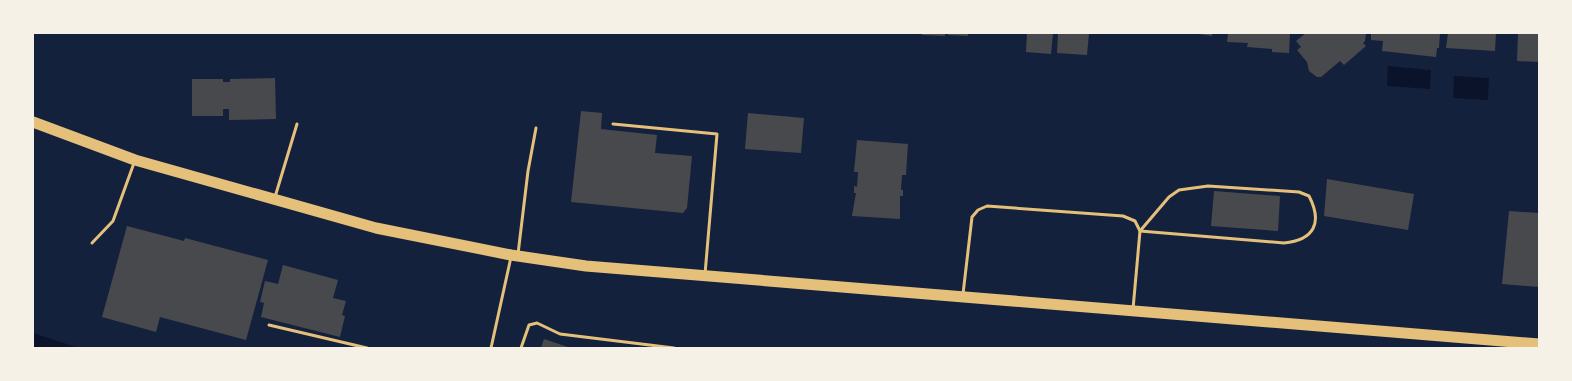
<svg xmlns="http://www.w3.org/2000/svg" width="1572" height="381" viewBox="0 0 1572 381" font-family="'DejaVu Sans',sans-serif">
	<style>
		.water { fill: #0b132b }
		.building { fill: #48494c }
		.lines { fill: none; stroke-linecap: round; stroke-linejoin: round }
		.service { stroke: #e5c07b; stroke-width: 3 }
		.trunk { stroke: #e5c07b; stroke-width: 11 }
	</style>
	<rect width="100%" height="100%" fill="#14213d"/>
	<g class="water">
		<polygon points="1388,66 1431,70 1430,89 1387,86"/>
		<polygon points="1454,76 1489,78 1488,100 1453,98"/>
		<polygon points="33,333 79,348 33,348"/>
	</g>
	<g class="building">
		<polygon points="922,33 945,33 945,36 922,35"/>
		<polygon points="948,33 968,33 968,36 948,35"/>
		<polygon points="1027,33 1053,33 1051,54 1026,52"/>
		<polygon points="1058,33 1089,33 1087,55 1057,53"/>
		<polygon points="1192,33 1212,33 1212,36"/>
		<polygon points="1228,33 1290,33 1289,53 1272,52 1272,49 1247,47 1248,43 1227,42"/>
		<polygon points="1306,33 1366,33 1365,41 1363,43 1366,46 1344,65 1340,61 1321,77 1317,77 1309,71 1307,62 1297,50 1301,47 1296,41"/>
		<polygon points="1371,33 1440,33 1439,48 1437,48 1436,57 1382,51 1383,41 1371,40"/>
		<polygon points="1448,33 1496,33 1495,51 1446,48"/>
		<polygon points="1518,33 1539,33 1539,62 1517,61"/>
		<polygon points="275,78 276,119 229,120 229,109 223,109 223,116 192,116 192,79 223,79 223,82 230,82 230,79"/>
		<polygon points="581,111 602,113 601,129 657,135 655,153 692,156 687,208 683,213 571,202"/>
		<polygon points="748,113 804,118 801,153 745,149"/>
		<polygon points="857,140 908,144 906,175 902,175 901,190 903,190 903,196 900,196 900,219 852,216 856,193 854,193 854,186 857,187 858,172 854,172"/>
		<polygon points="1327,179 1414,194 1408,230 1324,216"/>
		<polygon points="1214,191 1280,196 1278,231 1211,226"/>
		<polygon points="1509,211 1539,213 1539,287 1502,284"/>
		<polygon points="127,226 184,241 185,238 268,260 246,340 160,317 156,332 102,317"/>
		<polygon points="283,265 338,280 333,298 346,301 342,315 345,316 340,337 261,317 264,303 260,302 265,281 278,284"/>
		<polygon points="544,339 571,348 541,348"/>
	</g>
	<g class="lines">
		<g class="service">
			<polyline points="613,124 717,134 705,274"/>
			<path d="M1208,186L1299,192L1309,196C1323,223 1314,240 1284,243L1140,231L1169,197L1179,190Z"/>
			<polyline points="275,197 297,124"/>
			<polyline points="92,243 113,221 134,163"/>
			<polyline points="518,254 528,171 536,128"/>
			<polyline points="963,294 972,217 978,210 987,206 1123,216 1135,221 1140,231 1133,309"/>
			<polyline points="269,325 367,348"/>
			<polyline points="491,348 511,257"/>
			<polyline points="521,348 529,325 537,323 560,334 674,348"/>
		</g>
		<polyline class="trunk" points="33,122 135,160 376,228 511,255 586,266 1539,344"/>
	</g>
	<rect width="1572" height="381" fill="none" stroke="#f6f1e7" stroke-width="68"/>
</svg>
